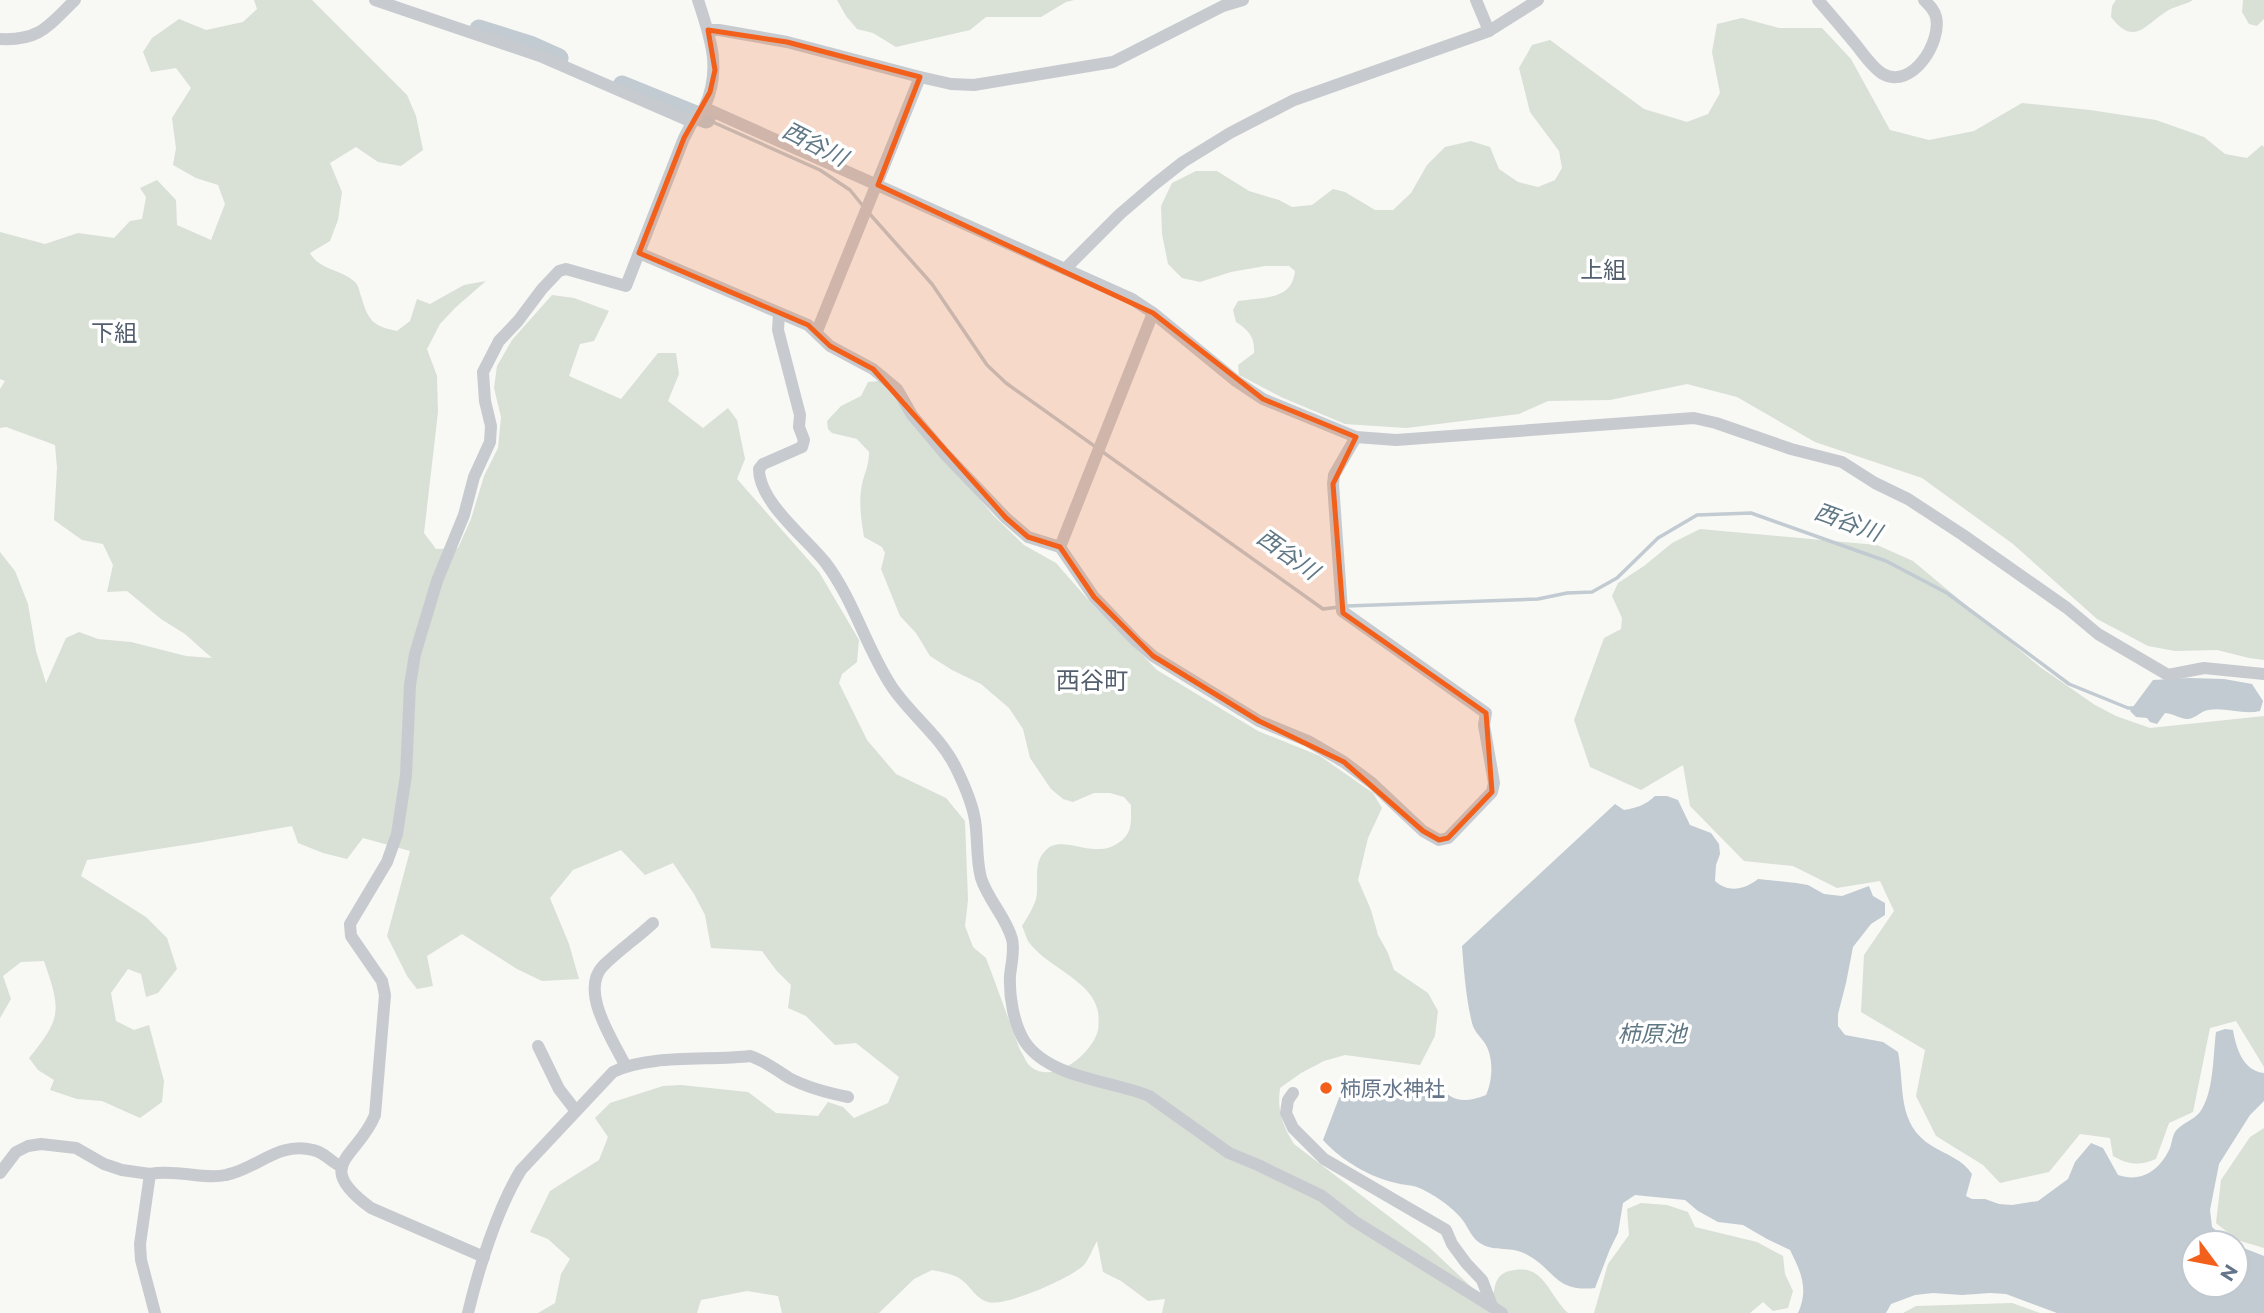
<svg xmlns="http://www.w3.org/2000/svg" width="2264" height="1313" viewBox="0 0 2264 1313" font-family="Montserrat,'Noto Sans JP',sans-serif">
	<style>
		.green { fill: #d9e0d6 }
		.water { fill: #c1cbd1 }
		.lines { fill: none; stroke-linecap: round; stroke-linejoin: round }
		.stream { stroke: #c1cbd1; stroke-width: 3.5 }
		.river { stroke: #c1cbd1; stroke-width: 19 }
		.minor { stroke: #c7cbcf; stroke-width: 12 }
		.marked { fill: #f2601b; fill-opacity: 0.2; stroke: #f2601b; stroke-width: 5; stroke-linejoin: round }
		.poi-dot { fill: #f2601b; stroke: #fff; stroke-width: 2.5 }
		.labels { text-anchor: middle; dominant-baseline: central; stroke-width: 7; stroke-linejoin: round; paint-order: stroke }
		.poi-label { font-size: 21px; fill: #647589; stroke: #fff; text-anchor: start }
		.water-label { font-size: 23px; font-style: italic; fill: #607784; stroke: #fff }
		.neighbourhood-label { font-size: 23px; fill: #535f6d; stroke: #fff }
		.quarter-label { font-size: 24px; fill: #535f6d; stroke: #fff }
	</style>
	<rect width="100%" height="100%" fill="#f8f8f5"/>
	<g class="green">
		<path d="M254,0H312L407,95L416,116L423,150L401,166L378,162L356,147L330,163L342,192L338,220L330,241L310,253C319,270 341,269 355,282C359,286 359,291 361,296C368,320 372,326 397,331L410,321L417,299L430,304L464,285L486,281L456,307L440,324L427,349L437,376L438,412L424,533L436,549L458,548L471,519L484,476L498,448L501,417L494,388L497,366L512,340L552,295L574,298L609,311L594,341L580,344L569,376L621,399L658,353H676L679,374L668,401L703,428L728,408L737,420L745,459L737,479L819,572L859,640L857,662L842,674L839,683L867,740L896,774L946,798L965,821L968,900L965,926L973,947L986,958L1020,1050C1023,1054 1025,1060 1028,1064C1050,1088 1093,1054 1098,1030C1099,1025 1099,1013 1097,1008C1089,979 1045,966 1028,941C1026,937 1024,930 1022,926C1027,918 1032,910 1035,902C1041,886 1031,864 1046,850C1061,834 1090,857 1113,846C1133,836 1131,825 1131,805L1124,797L1110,793H1094L1073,802L1063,799L1051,789L1030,758L1023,729L1009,708L981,684L952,670L930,656L916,633L900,616L881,569L885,553L882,547L864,537C861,518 858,499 863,480C866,470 869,463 869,452L857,439L832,433L828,429L827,421L841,406L861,396L868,382L879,381L887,387L993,515L1024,545L1056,563L1091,603L1157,670L1258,731L1320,756L1373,793L1382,808L1368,838L1358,880L1371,910L1378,935L1388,953L1394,970L1428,993L1438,1011L1435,1036L1420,1065L1345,1055L1324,1061L1301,1073L1280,1088C1277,1111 1282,1124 1294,1144L1429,1247L1484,1299L1494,1292C1495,1281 1499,1274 1509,1271C1544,1262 1547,1293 1568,1313H1162L1165,1299L1148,1301L1121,1281L1103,1272L1097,1241C1093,1248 1089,1259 1084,1265C1071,1278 1005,1307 988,1302C976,1299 971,1287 963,1281C955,1274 942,1272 932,1270L914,1279L879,1313H782L778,1296L747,1291L701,1300L697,1313H538L555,1303L561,1274L570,1259L548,1239L530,1232L550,1191L599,1160L608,1137L595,1118L610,1103L663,1086L681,1085L748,1092L776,1113L818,1116L828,1102L843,1107L854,1118L888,1103L899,1077L856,1043L835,1045L806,1016L788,1008L791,985L776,970L762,951L711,948L705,915L694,894L673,863L645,875L621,850L573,870L550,898L569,944L579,979L542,981L517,969L462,934L427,956L433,986L417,989L407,976L387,936L410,851L363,838L347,859L323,853L298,843L292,826L197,843L87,860L81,876L146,917L167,938L177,969L158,993L146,997L141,974L128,969L111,993L116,1021L134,1030L149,1025L164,1081L162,1102L140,1118L102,1101L77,1099L50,1090L54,1080L38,1070L29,1058C62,1018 61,1010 44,961L21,962L3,976L11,999L0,1018V552L15,571L28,604L36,651L46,683L66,638L79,632L98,639L131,642L186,656L212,658L185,634L161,619L127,591L107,592L113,565L103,544L82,540L54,520L57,468L55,445L6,427L0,428V389L5,381L0,379V232L45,244L78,233L114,238L130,221L142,219L146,197L140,188L157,180L176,200L177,225L211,240L225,204L218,185L196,178L173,165L176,148L172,118L191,88L176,68L151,72L143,52L152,38L179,19L206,30L243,22L257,9Z"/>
		<polygon points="837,0 1074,0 1066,2 1041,17 986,17 970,30 896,47 873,33 857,29 846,16"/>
		<path d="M2116,0H2193C2185,5 2175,6 2167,11C2145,25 2134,47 2111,17L2112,6Z"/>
		<polygon points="2243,0 2264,0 2264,19 2257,26 2249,24 2242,12"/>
		<path d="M1742,18L1779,28H1822L1851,59L1890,130L1929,140L1974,131L2022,103L2090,110L2156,120L2204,137L2225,154L2247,158L2262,145L2264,147V660L2249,658L2217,650L2175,651L2148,646L2097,619L2013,544L1922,478L1815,442L1737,397L1687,384L1610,400L1548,401L1519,414L1406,428L1345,424L1281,397L1239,375L1238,365L1254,353C1255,338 1249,330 1236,322L1233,310L1238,301C1262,297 1292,301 1295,271L1289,266H1265L1231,272L1200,282L1182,278L1168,264L1162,234L1161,206L1172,183L1196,171H1217L1249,191L1279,200L1292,207L1312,205L1333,189L1345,192L1375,210H1393L1411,193L1427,165L1445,147L1471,141L1490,147L1499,169L1518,182L1538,187L1555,180L1562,168L1559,151L1530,112L1519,68L1532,45L1550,40L1644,109L1687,122L1708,114L1720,93L1712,52L1717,24Z"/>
		<path d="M1700,529L1877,545L1913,561L2040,667L2095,705L2116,716L2150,728L2264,716V1067L2236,1021L2210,1028L2193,1112L2169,1123L2156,1159C2139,1166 2129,1165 2113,1156L2110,1138L2080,1134L2049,1172L2000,1183L1983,1165L1936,1136L1916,1096L1925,1050L1861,1012L1864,955L1894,911L1880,881L1837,888L1793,866L1744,861L1690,806L1683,765L1641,790L1590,767L1574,720L1604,638L1621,629L1622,618L1612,596L1618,583L1644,566L1672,543Z"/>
		<polygon points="2264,1128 2264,1248 2237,1240 2216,1223 2221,1180 2250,1137"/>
		<polygon points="1641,1203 1667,1205 1688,1212 1695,1227 1757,1242 1783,1256 1785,1274 1793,1291 1788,1308 1773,1311 1763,1302 1750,1313 1594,1313 1608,1264 1629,1235 1627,1209"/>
		<polygon points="2012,1303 2040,1313 1903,1313 1916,1306"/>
	</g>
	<g class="water">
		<path d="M2190,678L2224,679L2252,684L2263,701L2260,711C2244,715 2225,707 2208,710C2201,711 2195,719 2187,719C2181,719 2174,714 2165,713L2157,724L2150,722L2147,718L2136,717L2130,711L2153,680Z"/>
		<path d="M1655,796H1667L1678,800L1690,825L1711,833L1719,844L1720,854L1716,865L1715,881C1728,893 1744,890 1758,879L1796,883L1808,885L1824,894L1842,896L1869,886L1873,896L1885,903V915L1871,924L1853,947L1846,983L1838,1014V1026L1845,1035L1883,1042L1898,1052C1905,1087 1896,1124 1932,1146C1947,1155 1963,1160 1972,1174L1966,1196L1972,1199H1985L1999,1204L2012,1205L2038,1201L2068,1179L2075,1162L2091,1143L2103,1148L2118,1175C2142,1183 2160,1170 2170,1148C2172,1143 2172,1137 2175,1132C2180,1124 2194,1120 2200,1112C2214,1093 2213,1055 2216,1032L2225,1029L2233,1030C2236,1048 2243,1071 2264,1073V1101L2250,1115L2219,1164L2210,1210L2212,1227L2231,1243H2194V1285H2236V1245L2264,1256V1313H2057L2006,1294L1990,1293L1962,1295L1933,1293L1915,1295L1891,1304L1886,1313H1798C1809,1289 1801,1272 1790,1250L1767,1239L1743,1225L1718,1222L1698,1211L1685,1200L1635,1195L1623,1203L1618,1233L1610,1249L1595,1288C1552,1293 1554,1265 1521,1252C1505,1246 1491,1253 1476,1240C1470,1234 1467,1225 1461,1218C1451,1206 1432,1193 1417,1187C1411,1185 1403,1185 1396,1183C1369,1177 1341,1160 1323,1140L1342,1090L1396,1089L1411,1091L1436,1082C1451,1102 1463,1104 1486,1095C1493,1080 1494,1056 1484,1042C1479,1035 1474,1031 1472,1023C1466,998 1464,972 1462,946L1615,804L1624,810C1636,808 1646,805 1655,796Z"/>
	</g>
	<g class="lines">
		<g class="stream">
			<polyline points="706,119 820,170 850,190 863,206"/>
			<polyline points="868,212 932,284 987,365 1006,383 1323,609 1347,606 1538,599 1567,593 1592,592 1617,578 1658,538 1697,515 1751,513 1886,561 1947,593 2069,684 2128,708 2136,708"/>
		</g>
		<g class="river">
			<polyline points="479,29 530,45 559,58"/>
			<polyline points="622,85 706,119"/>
		</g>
		<g class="minor">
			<polyline points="375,0 540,56 692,122"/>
			<polyline points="1476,0 1489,31"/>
			<path d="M1818,0C1831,15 1844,30 1857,46C1864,55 1873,68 1883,74C1912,90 1942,42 1936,17C1934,9 1929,5 1924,0"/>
			<polyline points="708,30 719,30 787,42 920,77 951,84 974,85 1113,62 1223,6 1243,0"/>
			<path d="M0,39C40,41 48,26 75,0"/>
			<polyline points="705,108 1132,299 1153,313 1236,381 1263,399 1356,437 1396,440 1694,418 1716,423 1791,449 1842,462 1875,483 1908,499 1963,535 2067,608 2098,634 2168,675 2204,668 2264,674"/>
			<polyline points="639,253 808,325 830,346 873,369 897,389 912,415 944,453 1006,518 1028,537 1060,547 1094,597 1136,641 1153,656 1259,721 1308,741 1344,762 1372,783 1423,831 1439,840 1448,838 1492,792 1494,783 1484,725 1486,713 1342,611 1333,484 1334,475 1356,437"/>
			<polyline points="1066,268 1120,214 1155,184 1183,162 1230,133 1294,100 1489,31 1538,0"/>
			<path d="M779,314L778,330L800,415L799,427L804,440L802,447L763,464L759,469C759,502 805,537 825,562C854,600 866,648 892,687C911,715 939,735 955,766C963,782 972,802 975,820C978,839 976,859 981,878C988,900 1006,917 1012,939C1015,951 1011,964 1010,976C1009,997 1014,1025 1025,1042C1049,1078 1113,1081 1149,1096L1229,1153L1258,1165L1322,1196L1354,1221L1502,1313"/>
			<polyline points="817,331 920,77"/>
			<polyline points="1060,547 1153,313"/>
			<polyline points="538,1046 559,1089 576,1111"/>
			<path d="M625,1065C613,1040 579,991 603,966C619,950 637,938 653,923"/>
			<polyline points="1293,1093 1288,1100 1286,1113 1293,1128 1324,1159 1446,1230 1452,1244 1466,1263 1482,1280 1492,1306"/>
			<polyline points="0,1173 16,1152 28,1146 41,1144 76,1148 104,1164 122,1170 150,1174 140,1244 141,1260 155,1313"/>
			<path d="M150,1174C176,1169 204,1180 226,1175C257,1169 278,1141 313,1150C325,1152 331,1163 341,1166"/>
			<path d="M484,1257L371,1208C311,1164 358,1158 375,1115L385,995L382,981L351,936L350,924L387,862L397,834L406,775L410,685L415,654L437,581L464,515L474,477L490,442L491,426L485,401L483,372L499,341L518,321L542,289L559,271L566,269L626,286L684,138C687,133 689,128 692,123C696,117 702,113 705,106C722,68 710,37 698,0"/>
			<path d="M468,1313C478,1270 498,1207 521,1170L613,1072C648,1054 710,1061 750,1056C766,1061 776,1070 789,1078C808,1088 828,1093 848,1097"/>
		</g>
	</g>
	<path class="marked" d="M708,30L787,42L920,77L878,185L1153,313L1263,399L1356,437L1333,484L1343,613L1486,713L1492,792L1448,838L1439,840L1423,831L1344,762L1259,721L1153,656L1094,597L1060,547L1028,537L1006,518L873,369L830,346L808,325L639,253L684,138L710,92L715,70Z"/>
	<circle class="poi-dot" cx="1326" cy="1088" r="7"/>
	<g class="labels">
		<g class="poi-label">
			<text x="1340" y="1088">柿原水神社</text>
		</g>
		<g class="water-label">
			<text transform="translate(815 144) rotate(27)">西谷川</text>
			<text transform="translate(1848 522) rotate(20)">西谷川</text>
			<text transform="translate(1288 554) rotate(35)">西谷川</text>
			<text x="1652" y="1034">柿原池</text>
		</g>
		<g class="neighbourhood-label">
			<text x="1603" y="270">上組</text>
			<text x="114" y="333">下組</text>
		</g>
		<g class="quarter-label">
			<text x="1092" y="680">西谷町</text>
		</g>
	</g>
	<g transform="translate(2215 1264) rotate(122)"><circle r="33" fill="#ffffff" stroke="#c1c8d0" stroke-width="2"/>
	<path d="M0-5L12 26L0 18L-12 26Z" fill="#f2601b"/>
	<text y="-10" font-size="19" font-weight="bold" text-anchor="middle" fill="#647589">N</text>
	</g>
</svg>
